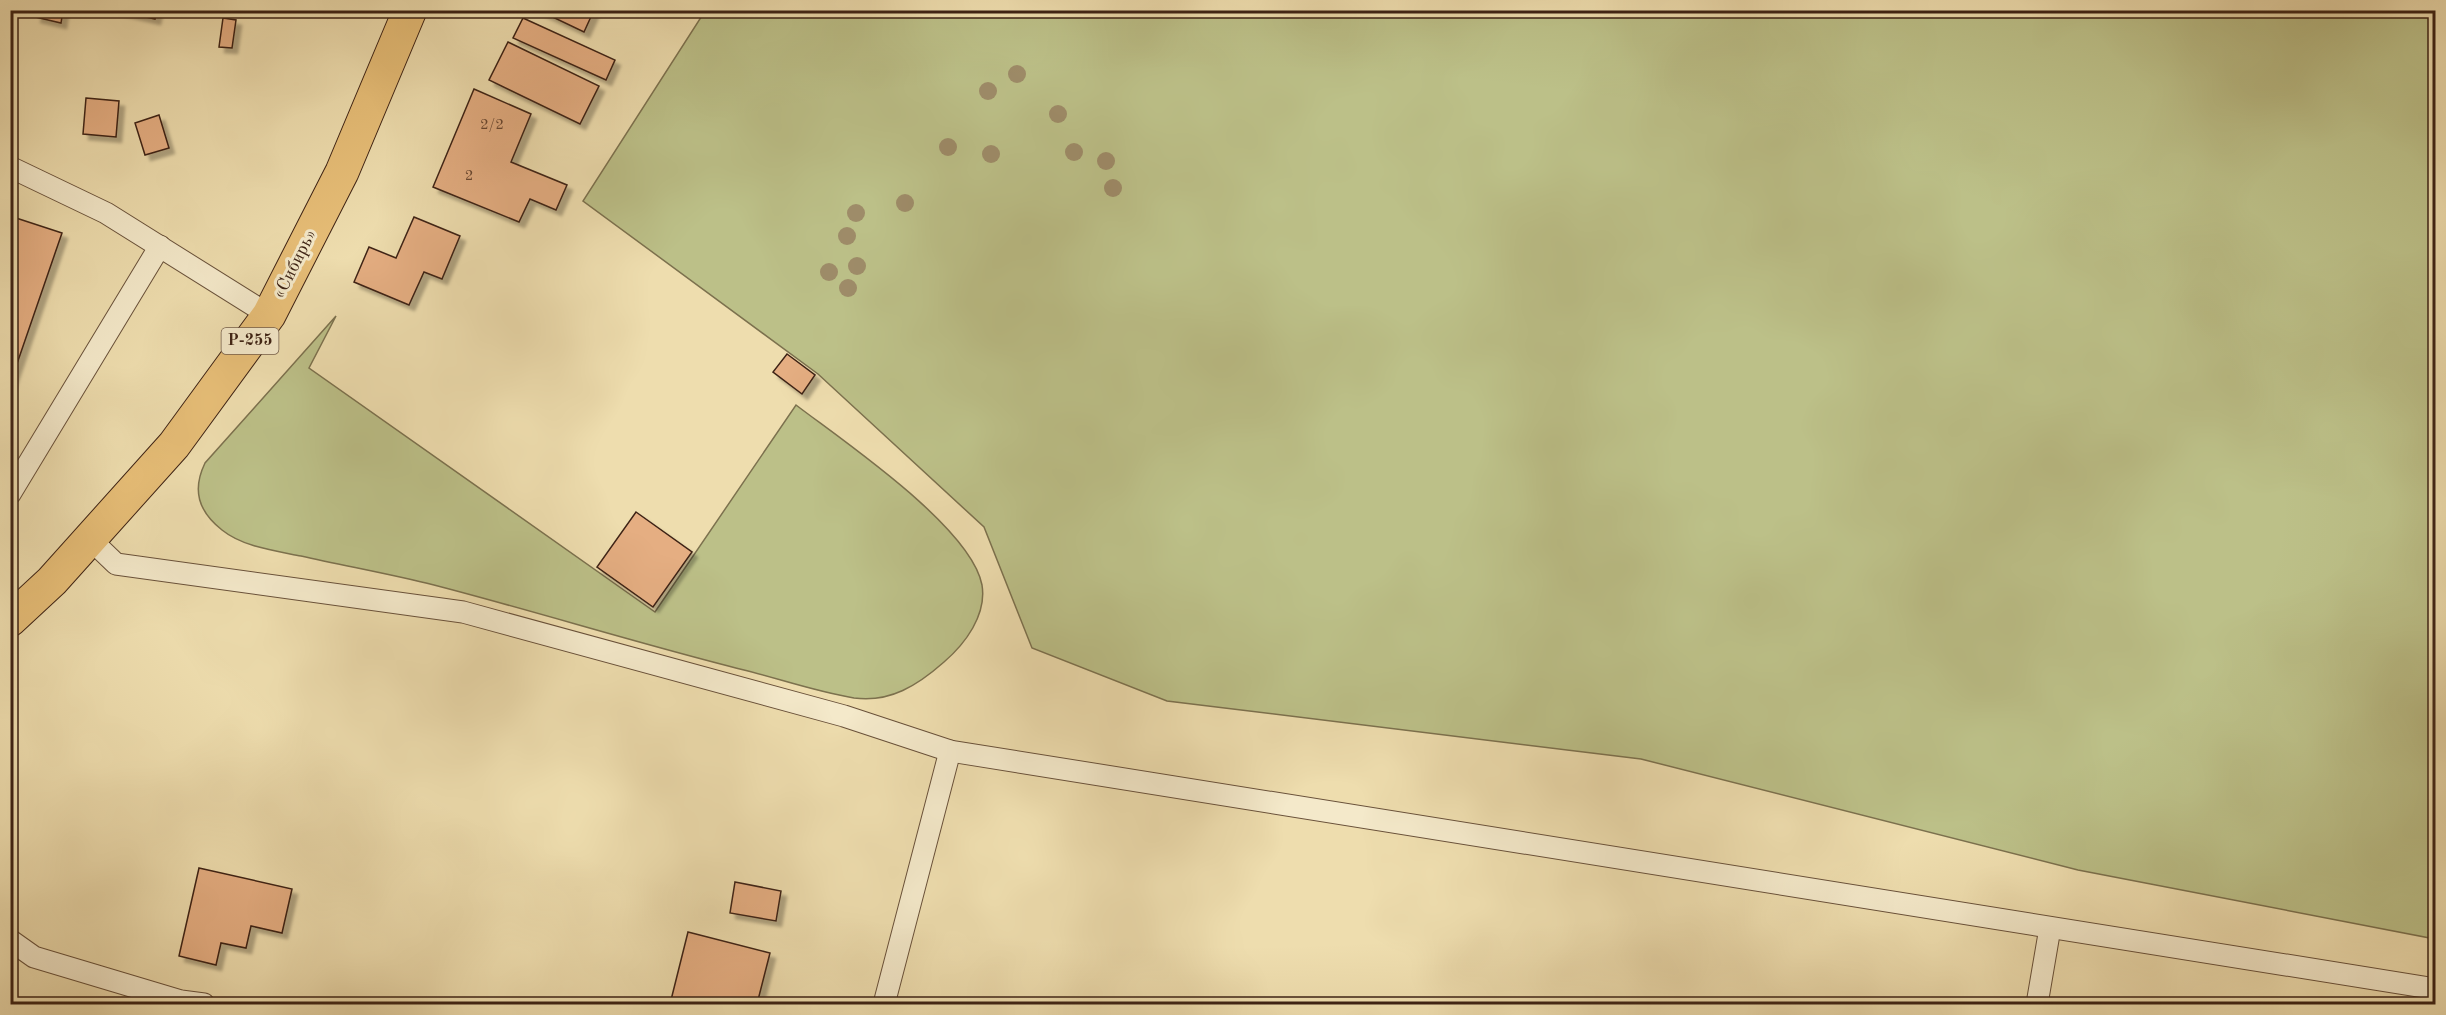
<svg xmlns="http://www.w3.org/2000/svg" width="2446" height="1015" viewBox="0 0 2446 1015" font-family="'Old Standard TT',serif">
	<style>
		.green { fill: #bcc088; stroke: #7c714e; stroke-width: 1.5 }
		.building { fill: #e5ae82; stroke: #3d2214; stroke-width: 1.5; filter: url(#shadow) }
		.lines { fill: none; stroke-linecap: round; stroke-linejoin: round }
		.lane-casing { stroke: #69513a; stroke-width: 23 }
		.highway-casing { stroke: #3d2214; stroke-width: 35 }
		.lane { stroke: #f4e9ca; stroke-width: 21 }
		.highway { stroke: #e7be77; stroke-width: 33 }
		.tree { fill: #9e8c69 }
		.labels { text-anchor: middle; dominant-baseline: central; stroke-width: 6; stroke-linejoin: round; paint-order: stroke }
		.number-label { font-size: 15px; fill: #674530 }
		.shield { fill: #f4e9ca; stroke: #745e4b; stroke-width: 1.5 }
		.shield-label { font-size: 16px; font-weight: bold; fill: #3d2214 }
		.street-label { font-size: 18px; fill: #3d2214; stroke: #f4e9ca }
	</style>
	<defs>
		<filter id="shadow"><feDropShadow dx="5.5" dy="5.5" stdDeviation="1.5" flood-color="#0004"/></filter>
	</defs>
	<rect width="100%" height="100%" fill="#eeddae"/>
	<filter id="stains"><feTurbulence type="fractalNoise" baseFrequency=".00333" numOctaves="4"/><feColorMatrix values="0 0 0 0 .2 0 0 0 0 .09 0 0 0 0 .02 0 0 0 .5 -.17"/></filter>
	<radialGradient id="worn" r=".72"><stop offset=".6" stop-color="#630" stop-opacity="0"/><stop offset="1" stop-color="#630" stop-opacity=".3"/></radialGradient>
	<g class="green">
		<polygon points="705,11 2435,11 2435,939 2078,870 1641,759 1167,701 1032,648 984,527 818,374 583,201"/>
		<path d="M336,316L309,368L655,612L796,405C843,441 971,527 982,585C987,615 965,644 944,662C918,685 890,703 854,698C817,692 780,679 744,670C640,644 538,612 434,585C390,574 345,566 301,556C276,551 243,547 222,530C198,511 192,490 205,463Z"/>
	</g>
	<g class="building">
		<polygon points="37,10 63,10 61,23 35,17"/>
		<polygon points="116,10 157,10 155,19"/>
		<polygon points="538,10 594,10 584,32"/>
		<polygon points="223,18 236,20 232,48 219,47"/>
		<polygon points="523,18 615,60 606,80 513,38"/>
		<polygon points="508,42 599,86 580,124 489,80"/>
		<polygon points="474,89 531,114 511,162 567,185 556,210 530,199 519,222 433,187"/>
		<polygon points="86,98 119,101 116,137 83,134"/>
		<polygon points="159,115 169,148 145,155 135,123"/>
		<polygon points="10,216 62,233 10,384"/>
		<polygon points="414,217 460,236 442,279 424,272 409,305 354,282 369,247 396,258"/>
		<polygon points="787,354 815,375 802,394 773,372"/>
		<polygon points="636,512 692,552 653,607 597,567"/>
		<polygon points="199,868 292,889 282,933 251,926 246,948 221,943 216,965 179,956"/>
		<polygon points="735,882 781,891 776,921 730,913"/>
		<polygon points="688,932 770,953 757,1004 689,1004 671,1000"/>
		<polygon points="1167,998 1183,1004 1164,1004"/>
	</g>
	<g class="lines">
		<g class="lane-casing">
			<g id="lane">
				<polyline points="10,167 106,213 269,315"/>
				<polyline points="10,494 160,246"/>
				<polyline points="89,538 116,564 463,612 844,716 950,751 884,1004"/>
				<polyline points="950,751 2436,989"/>
				<polyline points="10,940 34,957 181,1001 204,1004"/>
				<polyline points="2037,1004 2050,928"/>
			</g>
		</g>
		<g class="highway-casing">
			<polyline id="highway" points="10,620 52,581 174,445 269,315 342,172 410,10"/>
		</g>
		<use href="#lane" class="lane"/>
		<use href="#highway" class="highway"/>
	</g>
	<g class="tree">
		<circle cx="1017" cy="74" r="9"/>
		<circle cx="988" cy="91" r="9"/>
		<circle cx="1058" cy="114" r="9"/>
		<circle cx="948" cy="147" r="9"/>
		<circle cx="1074" cy="152" r="9"/>
		<circle cx="991" cy="154" r="9"/>
		<circle cx="1106" cy="161" r="9"/>
		<circle cx="1113" cy="188" r="9"/>
		<circle cx="905" cy="203" r="9"/>
		<circle cx="856" cy="213" r="9"/>
		<circle cx="847" cy="236" r="9"/>
		<circle cx="857" cy="266" r="9"/>
		<circle cx="829" cy="272" r="9"/>
		<circle cx="848" cy="288" r="9"/>
	</g>
	<g class="labels">
		<g class="number-label">
			<text x="492" y="125">2/2</text>
			<text x="469" y="176">2</text>
		</g>
		<rect class="shield" x="221.5" y="328" width="57" height="26" rx="4.5"/>
		<g class="shield-label">
			<text x="250" y="341">Р-255</text>
		</g>
		<g class="street-label">
			<text transform="translate(295 264) rotate(-63)">«Сибирь»</text>
		</g>
	</g>
	<rect width="2446" height="1015" fill="none" stroke="#eeddae" stroke-width="36"/>
	<rect x="12" y="12" width="2422" height="991" fill="none" stroke="#3d2214" stroke-width="3"/>
	<rect x="18" y="18" width="2410" height="979" fill="none" stroke="#3d2214" stroke-width="1.5"/>
	<rect width="100%" height="100%" filter="url(#stains)"/>
	<rect width="100%" height="100%" fill="url(#worn)"/>
</svg>
